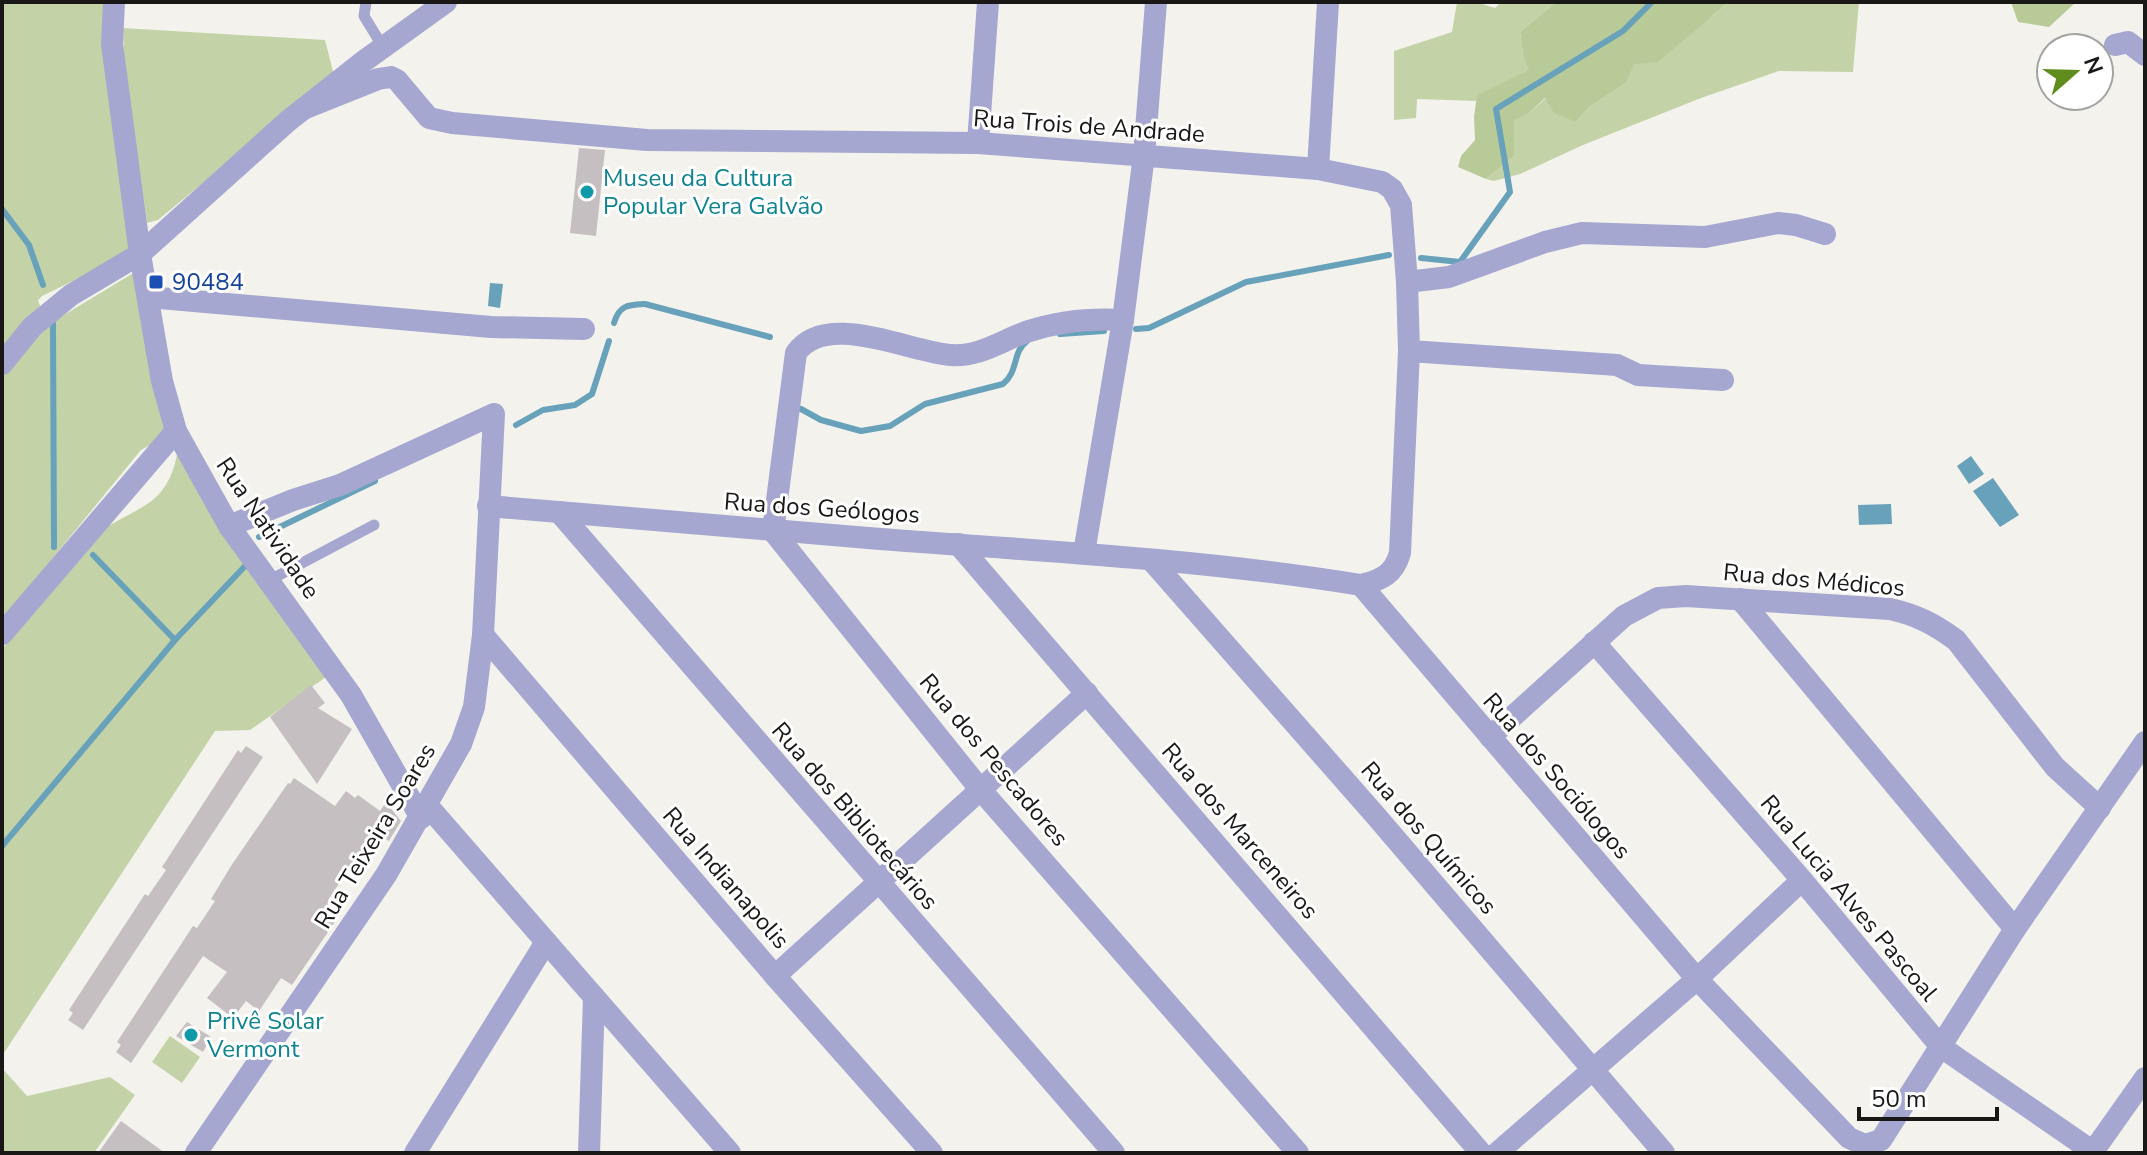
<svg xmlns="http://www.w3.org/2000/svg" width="2147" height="1155" viewBox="0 0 2147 1155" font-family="'Nunito Sans',sans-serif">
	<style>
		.green { fill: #c4d3a7 }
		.forest { fill: #b8ca98 }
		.water { fill: #68a1ba }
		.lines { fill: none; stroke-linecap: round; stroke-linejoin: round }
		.stream { stroke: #68a1ba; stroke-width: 6 }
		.building { fill: #c5bfc2 }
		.lane { stroke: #a5a7d0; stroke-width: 11 }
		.street { stroke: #a5a7d0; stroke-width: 22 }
		.culture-dot { fill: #0f9aa8; stroke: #fff; stroke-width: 3 }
		.transit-dot { fill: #1a4fb4; stroke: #fff; stroke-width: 3 }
		.labels { text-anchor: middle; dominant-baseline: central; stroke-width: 6; stroke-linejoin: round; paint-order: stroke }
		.street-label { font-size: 24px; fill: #191816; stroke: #fff }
		.culture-label { font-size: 24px; fill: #0d838f; stroke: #fff; text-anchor: start }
		.transit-label { font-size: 24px; fill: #164399; stroke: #fff; text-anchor: start }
	</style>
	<rect width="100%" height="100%" fill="#f4f2ed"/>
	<g class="green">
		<polygon points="2,2 106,2 129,241 128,250 120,258 42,296 38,300 41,309 2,356"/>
		<polygon points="1457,2 1476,2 1495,8 1501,2 1556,2 1520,32 1523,55 1530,70 1478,95 1476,101 1417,99 1416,118 1394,120 1394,51 1452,32"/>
		<polygon points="1729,2 1859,2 1853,72 1779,71 1701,98 1583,145 1520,174 1494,181 1486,179 1514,156 1513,120 1528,114 1546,98 1576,122 1589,107 1626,83 1633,64 1713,16"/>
		<polygon points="123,28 325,40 334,75 158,220 147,223 124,63"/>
		<polygon points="135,272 166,429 159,440 141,450 2,620 2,378 41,329"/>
		<path d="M178,449L329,675L250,730L215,731L2,1056V649L100,531C141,505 169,505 178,449Z"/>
		<polygon points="170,1036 200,1057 182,1083 152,1062"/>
		<polygon points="2,1068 27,1096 110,1077 135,1095 94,1153 2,1153"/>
	</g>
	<g class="forest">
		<polygon points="1556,2 1729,2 1658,62 1634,64 1626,83 1589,107 1576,122 1554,113 1545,98 1528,114 1514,120 1514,156 1486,179 1458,167 1461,156 1475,140 1474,117 1477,95 1529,70 1523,55 1520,32"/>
		<polygon points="2011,2 2076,2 2049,27 2018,22"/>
	</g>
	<g class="water">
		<polygon points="490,283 503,284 500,308 488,306"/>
		<polygon points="1971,456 1984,474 1969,484 1957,466"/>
		<polygon points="1993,478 2019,515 2000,527 1973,491"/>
		<polygon points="1891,504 1892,524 1859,525 1858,505"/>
	</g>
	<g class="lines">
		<g class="stream">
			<polyline points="2,209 29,245 43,285"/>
			<polyline points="1421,258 1460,262 1510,192 1496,109 1623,31 1652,2"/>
			<path d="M614,323C619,305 628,305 645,304L770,337"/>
			<polyline points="53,324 54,547"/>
			<polyline points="1136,329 1149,328 1246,282 1389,255"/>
			<polyline points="1060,334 1104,331"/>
			<path d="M801,409L821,420L861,431L890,426L925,404L1003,384C1019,371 1012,352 1027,341"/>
			<polyline points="516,425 543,410 575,405 592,394 609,341"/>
			<polyline points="259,537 375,481"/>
			<polyline points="93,555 175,640"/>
			<polyline points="2,846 175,640 246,565"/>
		</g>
	</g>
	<g class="building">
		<polygon points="579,148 605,150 596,236 570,233"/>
		<polygon points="311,685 325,703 318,708 352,729 317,784 270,717"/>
		<polygon points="246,746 263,757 83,1030 68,1020 73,1013 69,1010 145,894 148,896 166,870 162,867 238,750 241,753"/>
		<polygon points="294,778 335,806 346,791 355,798 358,795 380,811 386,802 401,821 389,841 374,831 328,900 343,910 292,985 281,978 259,1011 246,1001 233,1018 207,998 227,972 203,956 131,1063 116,1052 121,1045 117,1042 193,926 197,928 215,901 211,899 231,866 288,783 290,784"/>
		<polygon points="187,1022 211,1037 203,1052 176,1036"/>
		<polygon points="121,1121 165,1153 98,1153"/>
	</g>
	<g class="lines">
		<g class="lane">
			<polyline points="366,2 364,16 383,47"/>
			<polyline points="268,581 374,525"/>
		</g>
		<g class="street">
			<polyline points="114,2 112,44 140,254 162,381 176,431 229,526 351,695 421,818"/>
			<polyline points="2115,45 2128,42 2145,55"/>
			<path d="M303,109L378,79L391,77L397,80L429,118L452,123L647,140L978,143L1318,169L1382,182L1392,189L1401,205L1407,282L1409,351L1400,553C1394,574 1382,580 1361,585"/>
			<polyline points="978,143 988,2"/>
			<polyline points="1318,169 1328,2"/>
			<polyline points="1407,282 1449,277 1545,242 1582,233 1705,237 1778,223 1796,225 1825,234"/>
			<polyline points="148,297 491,327 584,329"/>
			<path d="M1123,320C1090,318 1058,321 1026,332C1001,341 979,357 951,355C909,352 826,310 796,353L773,531L980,789L1298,1153"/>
			<polyline points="1409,351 1617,365 1638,375 1723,380"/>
			<polyline points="2,364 32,327 71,295 140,254 288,121 364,61 446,2"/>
			<path d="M488,506C619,516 749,529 880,539C1040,551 1202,559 1361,585L1697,979L1849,1138L1865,1145L1881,1140L2015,929L2145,742"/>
			<polyline points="559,512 1114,1153"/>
			<polyline points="958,544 1481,1153"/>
			<polyline points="1084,553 1123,320 1144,155 1156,2"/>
			<polyline points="1152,561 1376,816 1664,1153"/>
			<polyline points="1740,599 2015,929"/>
			<polyline points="2,634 176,431"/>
			<polyline points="483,635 775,976 932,1153"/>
			<polyline points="1594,642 1802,880 1941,1047 2095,1153"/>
			<path d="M1490,737L1624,616L1658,598L1686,596L1890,609C1917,615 1934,624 1956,640L2055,767L2100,808"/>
			<polyline points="427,805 730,1153"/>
			<polyline points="775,976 1087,693"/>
			<polyline points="196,1153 386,875 461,744 474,707 483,635 494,414 340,485 293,500 229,526"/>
			<polyline points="415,1153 546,942"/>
			<polyline points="589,1153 594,997"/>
			<polyline points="1497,1153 1697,979 1802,880"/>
			<polyline points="2092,1153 2145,1078"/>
		</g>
	</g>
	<g class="culture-dot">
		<circle cx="587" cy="192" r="8"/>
		<circle cx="191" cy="1035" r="8"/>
	</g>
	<rect class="transit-dot" x="148" y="274" width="16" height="16" rx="4"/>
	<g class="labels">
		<g class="street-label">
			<text transform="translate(1089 126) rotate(4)">Rua Trois de Andrade</text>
			<text transform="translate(822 508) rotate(4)">Rua dos Geólogos</text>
			<text transform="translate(268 528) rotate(56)">Rua Natividade</text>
			<text transform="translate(1814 580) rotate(5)">Rua dos Médicos</text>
			<text transform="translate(994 760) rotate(50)">Rua dos Pescadores</text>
			<text transform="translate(1557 776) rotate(49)">Rua dos Sociólogos</text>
			<text transform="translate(855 816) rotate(49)">Rua dos Bibliotecários</text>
			<text transform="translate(1240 831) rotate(49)">Rua dos Marceneiros</text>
			<text transform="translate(375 836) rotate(-59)">Rua Teixeira Soares</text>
			<text transform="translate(1429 838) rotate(49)">Rua dos Químicos</text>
			<text transform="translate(726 878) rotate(49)">Rua Indianapolis</text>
			<text transform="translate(1849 898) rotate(50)">Rua Lucia Alves Pascoal</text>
		</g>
		<g class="culture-label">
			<text x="603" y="178">Museu da Cultura<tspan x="603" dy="28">Popular Vera Galvão</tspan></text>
			<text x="207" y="1021">Privê Solar<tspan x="207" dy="28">Vermont</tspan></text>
		</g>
		<g class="transit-label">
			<text x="172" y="282">90484</text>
		</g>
	</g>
	<rect width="2147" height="1155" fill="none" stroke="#191816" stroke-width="8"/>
	<g transform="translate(2075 72) rotate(70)"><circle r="38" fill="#ffffff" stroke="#a3a3a2" stroke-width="2"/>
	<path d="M0-6L14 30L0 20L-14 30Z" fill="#608c1d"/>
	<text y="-12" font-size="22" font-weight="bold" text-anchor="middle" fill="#191816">N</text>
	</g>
	<path d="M1859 1107v12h138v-12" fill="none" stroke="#191816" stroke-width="4"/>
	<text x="1871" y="1107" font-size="24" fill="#191816" stroke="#ffffff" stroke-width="6" paint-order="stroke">50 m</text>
</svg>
